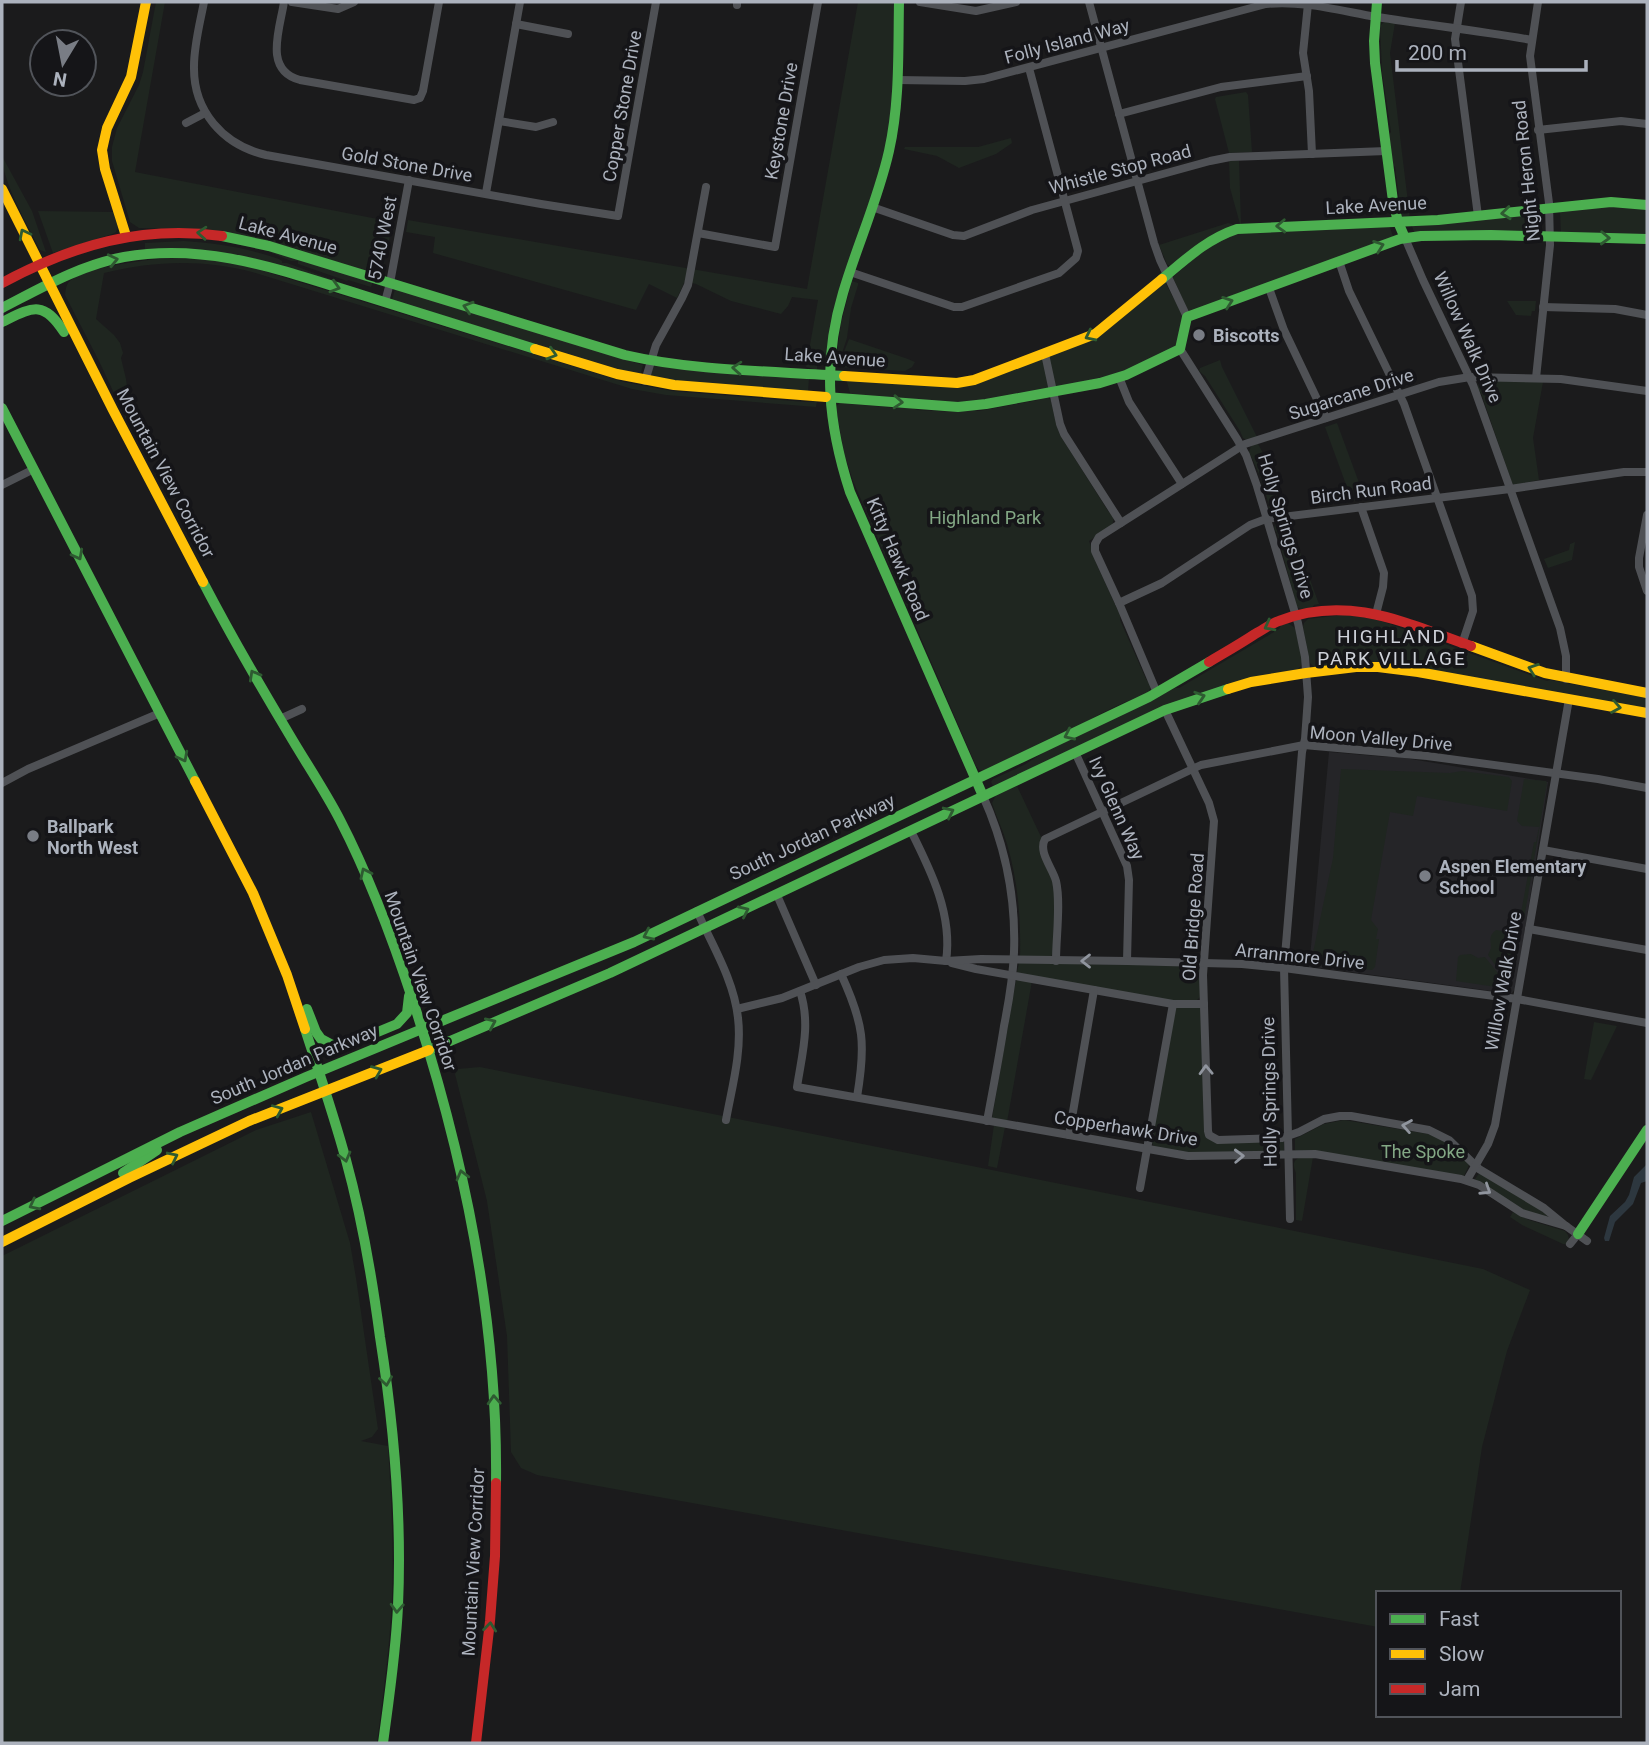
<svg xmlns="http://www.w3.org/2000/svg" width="1649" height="1745" viewBox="0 0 1649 1745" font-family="Roboto,sans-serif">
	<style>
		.built { fill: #252528 }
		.green { fill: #1f2620 }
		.water { fill: #2d373f }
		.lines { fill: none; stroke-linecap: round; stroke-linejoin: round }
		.street { stroke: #4f5155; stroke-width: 8 }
		.fast { stroke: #4caf50; stroke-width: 10 }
		.slow { stroke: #ffc107; stroke-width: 10 }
		.jam { stroke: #c62828; stroke-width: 10 }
		.oneway { stroke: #2e5a31 }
		.oneway2 { stroke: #90959e }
		.poi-dot { fill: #797d85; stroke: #151518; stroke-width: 2.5 }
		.labels { text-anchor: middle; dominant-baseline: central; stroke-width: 7; stroke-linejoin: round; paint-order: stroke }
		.street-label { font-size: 18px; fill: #acb2bd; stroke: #151518 }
		.poi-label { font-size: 18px; font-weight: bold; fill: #acb2bd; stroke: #151518; text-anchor: start }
		.park-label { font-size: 18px; fill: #83a885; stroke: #151518 }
		.neighbourhood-label { font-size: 19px; letter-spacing: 2px; fill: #ced1d9; stroke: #151518 }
	</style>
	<rect width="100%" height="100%" fill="#1b1b1c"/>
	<polygon class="built" points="1329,752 1387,757 1393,756 1548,782 1516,988 1512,993 1505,995 1499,992 1314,967 1309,968"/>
	<g class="green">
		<polygon points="156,2 165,2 135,172 393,222 382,274 380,275 300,251 300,249 196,229 139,228 130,222 112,161 112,147 117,128 139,85 143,72"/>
		<polygon points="858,2 895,2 895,66 888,139 825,363 817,366 817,370 806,367 818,300 792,297 788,306 781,314 731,301 696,284 685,281 677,298 649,284 636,310 433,253 435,237 406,232 408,220 807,289"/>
		<polygon points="1387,21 1395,23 1390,53 1410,219 1401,216 1398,202 1399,198 1395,167 1393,165 1389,135 1391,132 1382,72 1380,26 1383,23"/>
		<polygon points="1246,92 1248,95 1252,152 1229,153 1215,99 1216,97"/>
		<polygon points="1011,138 1012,143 996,154 959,168 937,156 904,149 905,147 978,147"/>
		<path d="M2,156L32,211L46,252L40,250C28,226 2,181 2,156Z"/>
		<polygon points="1229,161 1239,161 1241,224 1240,224 1230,188"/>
		<polygon points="1618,205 1647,208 1647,237 1561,235 1560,211"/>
		<polygon points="38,211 114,212 118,227 116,232 112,234 53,253"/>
		<polygon points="1541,213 1541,234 1415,234 1411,224"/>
		<polygon points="1228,223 1232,224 1233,226 1170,266 1167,264 1159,245"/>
		<polygon points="1389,225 1394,239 1188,311 1173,278 1173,277 1209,245 1236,233"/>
		<polygon points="154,236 199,236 243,242 373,281 371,287 348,280 347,281 298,264 298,261 291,261 267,251 209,238 154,238"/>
		<path d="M184,241C217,243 248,248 279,259L282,261V263H287L358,289L246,257L145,249V243Z"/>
		<path d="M169,258L211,260L254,268L624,382L672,391L806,402L817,401L816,407L666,395L632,389L252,272C202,259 154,261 104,273L96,319L114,335L120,343L123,353L121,358L126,379L129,403L133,416L126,419L99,361L65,295C66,288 66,284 71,280C90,266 145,260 169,258Z"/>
		<polygon points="852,281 858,283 858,285 851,308 847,338 842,353 837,352 841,323"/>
		<polygon points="1165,282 1183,316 1176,347 1127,371 1056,388 1048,356 1088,340"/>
		<polygon points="395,289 643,365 640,376 392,300"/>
		<polygon points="1507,301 1536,301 1535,311 1532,311 1531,316 1516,315"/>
		<polygon points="849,339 908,359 915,362 912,367 905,371 838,367"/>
		<polygon points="1043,359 1049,389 965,404 851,396 846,379 954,385"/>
		<polygon points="1220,360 1222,367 1257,437 1247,440 1243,438 1240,431 1205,376 1199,371 1200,368"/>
		<polygon points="653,366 809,377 808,392 673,382 650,377"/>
		<polygon points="1484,380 1543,382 1533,438 1539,480 1514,485 1512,483 1481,393 1478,391 1478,384"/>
		<path d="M1047,397L1051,400L1056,424L1060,435L1108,511L1114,517L1112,526L1089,541L1095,557L1096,563L1120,615V620L1146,679L1151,685L1148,694C1116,703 1086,722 1057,738L1053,737L983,771L979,770L976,766L853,481L844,453L836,408C838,401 846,400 851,404L897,408L911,407L917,410L959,412L966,410L979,411L1038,400L1040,398Z"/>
		<polygon points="1337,423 1365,499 1352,501 1325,427"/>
		<polygon points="1257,442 1268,462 1286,513 1275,515 1268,511 1269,505 1260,476 1249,452 1251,446"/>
		<polygon points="1288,520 1319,604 1314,605 1312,608 1301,609 1297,607 1277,533 1274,528 1277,521"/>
		<polygon points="1575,542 1572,560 1548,568 1544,559 1569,550 1570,544"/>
		<polygon points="1342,615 1371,618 1387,623 1547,681 1550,680 1647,698 1647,707 1626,706 1393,665 1315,668 1310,663 1303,627 1304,623 1308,619"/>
		<polygon points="1288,623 1295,628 1299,645 1302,660 1301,666 1298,669 1257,677 993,786 991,782 993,779 1024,765 1046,751 1175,688 1179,688 1279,629 1281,625"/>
		<polygon points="1341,769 1450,773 1462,771 1509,777 1512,781 1507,811 1417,796 1413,816 1390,812 1371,920 1378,929 1376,939 1379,939 1375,967 1372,970 1311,962 1333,858"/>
		<polygon points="1524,779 1546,781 1547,783 1524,919 1520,924 1515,922 1515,919 1520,918 1534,842 1536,842 1539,827 1522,826 1517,821"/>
		<path d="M1017,786L1042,839L1055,892L1053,953L1050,958L1020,957C1021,919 1018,881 1007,844C1003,830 996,816 992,803L996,795Z"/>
		<path d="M1496,930L1517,934L1519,936L1514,973L1503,976L1488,955L1491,948C1491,940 1488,936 1496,930Z"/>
		<polygon points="1471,954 1478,958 1485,957 1501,977 1496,987 1456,981 1458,957 1460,955"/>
		<polygon points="1019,963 1197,966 1200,970 1201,996 1196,1001 1177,1002 1018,974 1017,972"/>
		<polygon points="1016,980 1032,981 1007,1122 992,1118"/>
		<polygon points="1176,1007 1200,1008 1202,1011 1207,1136 1283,1141 1284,1142 1284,1150 1282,1152 1203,1154 1156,1148 1153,1145 1151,1141"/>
		<polygon points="1594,1022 1617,1026 1591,1080 1584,1079"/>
		<polygon points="480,1067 1483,1269 1530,1290 1507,1351 1482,1447 1460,1593 1378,1593 1378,1627 537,1475 521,1468 511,1452 507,1336 487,1201 455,1074 458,1069"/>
		<path d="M311,1112L350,1243L356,1278L378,1429L372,1437L361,1441L388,1446C391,1497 394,1547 392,1598C390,1647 383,1695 377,1743H2V1256L256,1130Z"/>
		<polygon points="1344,1120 1434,1135 1453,1147 1469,1165 1464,1176 1297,1152 1295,1150 1295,1139 1324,1124"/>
		<polygon points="994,1125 1005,1127 997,1168 988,1166"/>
		<path d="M1301,1157H1313L1302,1221L1296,1220V1173C1293,1165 1292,1160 1301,1157Z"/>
		<polygon points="1480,1172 1555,1219 1532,1215 1476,1181 1475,1179"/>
		<polygon points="1513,1212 1529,1220 1565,1231 1568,1235 1569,1239 1566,1244 1563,1244 1522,1225 1510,1217"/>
	</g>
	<polygon class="water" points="1647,1164 1647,1181 1641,1183 1633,1204 1615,1222 1609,1241 1605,1241 1604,1238 1610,1216 1625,1202 1629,1195 1634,1177"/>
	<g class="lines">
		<g class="street">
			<path d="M204,2C200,23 194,45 194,66C193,111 223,145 266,155L541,204L618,216L656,2"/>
			<path d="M284,2C280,29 263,70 300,80L414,100L420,98L423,91L439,2"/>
			<polyline points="292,2 338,9 354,2"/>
			<polyline points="920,2 976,11 1016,2"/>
			<polyline points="1089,2 1154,243 1160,260 1187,317"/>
			<polyline points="1461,2 1455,39 1478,216"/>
			<polyline points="1308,4 1303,53 1309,91 1312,154"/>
			<polyline points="737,5 737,2"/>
			<polyline points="516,24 568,34"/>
			<path d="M897,80L965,81L984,79L1266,4C1302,0 1341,11 1377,17C1428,25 1480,31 1532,40"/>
			<polyline points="1119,114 1221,87 1307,76"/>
			<polyline points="499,121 536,127 553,122"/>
			<polyline points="186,123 205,113"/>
			<polyline points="1538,130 1621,121 1647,124"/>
			<polyline points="486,193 520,2"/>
			<polyline points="872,207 953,235 964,236 1032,210 1210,161 1230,157 1386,151"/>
			<polyline points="698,233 775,247 818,2"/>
			<polyline points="1405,238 1423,280 1473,385 1560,628 1566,656 1566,679"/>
			<polyline points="1339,261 1349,291 1404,404 1472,596 1473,611 1462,644"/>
			<polyline points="850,272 954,307 962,307 1059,273 1076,258 1078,251 1077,247 1029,68"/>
			<polyline points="1269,288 1284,330 1326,418"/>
			<polyline points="385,302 390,283 409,180"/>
			<polyline points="1543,307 1615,309 1647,315"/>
			<polyline points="1180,349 1237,439 1246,455 1257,486 1298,623 1305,657 1308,697 1305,739 1302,752 1284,968 1290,1219"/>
			<polyline points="1045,354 1060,424 1064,434 1121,523"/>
			<polyline points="1119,377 1129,402 1182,484"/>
			<polyline points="1536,378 1550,245 1549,203 1530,56 1538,2"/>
			<polyline points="645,381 656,345 682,298 688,285 706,187"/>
			<polyline points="2,485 34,469"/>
			<polyline points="1361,507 1384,573 1383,587 1376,614"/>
			<polyline points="1647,515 1639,558 1639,567 1647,591"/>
			<polyline points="1119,603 1162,583 1250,525 1266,519 1510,489 1624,472 1647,472"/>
			<polyline points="1157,693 1119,603 1095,551 1095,544 1099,537 1245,444 1439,382 1470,377 1561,379 1647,391"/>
			<polyline points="1165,710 1209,803 1214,821 1203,975 1208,1131 1209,1135 1218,1140 1282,1138 1299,1132 1324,1119 1340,1116 1351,1116 1429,1130 1449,1140 1479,1169 1544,1208 1566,1226 1587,1241"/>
			<polyline points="280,719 302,709"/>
			<polyline points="1075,752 1127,866 1129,880 1127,961"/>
			<polyline points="2,783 28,769 160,713"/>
			<path d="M983,796C1005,845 1016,898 1014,952C1013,977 1009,1001 1004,1026C999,1058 993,1089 987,1121"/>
			<path d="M911,831C931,871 953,915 946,961"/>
			<polyline points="1543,850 1647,869"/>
			<polyline points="777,895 816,985"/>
			<path d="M697,911C712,945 734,980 738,1018C742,1052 732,1087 726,1120"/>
			<polyline points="1529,929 1647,950"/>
			<path d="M1056,961C1056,937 1061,903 1056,881C1052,867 1038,852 1045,839L1201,765L1304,745L1427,756L1598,779L1647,788"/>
			<polyline points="952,963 976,969 1173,1004 1204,1004"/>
			<path d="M841,974C864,1024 866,1044 857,1097"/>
			<path d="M800,991C811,1024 802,1054 797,1087L1188,1156L1315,1154L1461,1179L1479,1185L1522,1213L1566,1226"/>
			<polyline points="737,1009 782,998 859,967 884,960 913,958 946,961 981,959 1127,961 1242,964 1284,968 1517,999 1647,1023"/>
			<polyline points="1069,1135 1094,990"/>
			<polyline points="1467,1180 1488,1144 1495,1125 1569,699"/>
			<polyline points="1140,1188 1173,1004"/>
			<polyline points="1570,1244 1578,1234"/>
		</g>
		<g class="fast">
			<path d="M899,2C898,52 900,102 889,151C878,200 857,245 843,293C822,363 828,424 850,492L983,796"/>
			<polyline points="1377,2 1374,41 1375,63 1393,201 1398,222 1405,238"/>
			<path d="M222,236L269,246L625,355C694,371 773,371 844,376"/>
			<path d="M1162,279C1186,259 1207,239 1237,229L1438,220L1611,202L1647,205"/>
			<path d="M2,308C41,288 80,265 124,257C209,242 283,271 362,295C420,313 477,331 535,349"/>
			<path d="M2,322C33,307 43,300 64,332"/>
			<polyline points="826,397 958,407 986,404 1100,383 1126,375 1180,349 1187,317 1400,239 1421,236 1491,235 1647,239"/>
			<polyline points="2,408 195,781"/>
			<path d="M203,582C230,634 259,684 289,734C306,763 325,791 340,820C370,878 393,940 413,1001C464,1156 498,1320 496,1483"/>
			<polyline points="307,1009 316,1032 321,1039 334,1046 344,1046 397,1024 407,1013 409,996"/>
			<path d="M305,1029C319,1072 334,1116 346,1160C362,1218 372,1277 380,1337C394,1426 402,1516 398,1606C396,1652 389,1698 383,1743"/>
			<polyline points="422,1029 634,942 1149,697 1209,662"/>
			<polyline points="429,1050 610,973 1165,710 1228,689"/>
			<polyline points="123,1173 157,1150"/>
			<polyline points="2,1221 180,1132 306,1077 422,1029"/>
			<polyline points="1578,1234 1647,1130"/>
		</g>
		<g class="slow">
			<polyline points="2,189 113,410 203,582"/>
			<polyline points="126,236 105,169 102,150 107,128 131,77 146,2"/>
			<polyline points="535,349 617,374 674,385 826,397"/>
			<polyline points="844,376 957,383 974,380 1095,334 1162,279"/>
			<polyline points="1471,646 1545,673 1647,693"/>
			<polyline points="1228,689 1251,682 1306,673 1356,667 1378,667 1418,672 1647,713"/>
			<polyline points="195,781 253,893 287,975 305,1029"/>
			<polyline points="2,1242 129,1178 249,1121 429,1050"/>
		</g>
		<g class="jam">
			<path d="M2,283C73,245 141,225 222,236"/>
			<path d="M1209,662C1224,653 1240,644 1255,634C1263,630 1270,624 1279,621C1348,594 1406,623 1471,646"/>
			<polyline points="476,1743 490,1621 495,1556 496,1483"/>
		</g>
	</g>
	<defs><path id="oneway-chevron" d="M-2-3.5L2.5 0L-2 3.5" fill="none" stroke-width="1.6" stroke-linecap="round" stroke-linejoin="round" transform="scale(1.75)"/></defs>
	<g class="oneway">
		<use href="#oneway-chevron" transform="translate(1506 213) rotate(174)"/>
		<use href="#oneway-chevron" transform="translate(1281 226) rotate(178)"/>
		<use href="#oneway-chevron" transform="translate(202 233) rotate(-176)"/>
		<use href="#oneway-chevron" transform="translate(24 234) rotate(-117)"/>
		<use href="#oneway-chevron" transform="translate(1605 238) rotate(2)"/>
		<use href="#oneway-chevron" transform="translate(1379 246) rotate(-20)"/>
		<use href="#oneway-chevron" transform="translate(113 260) rotate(-13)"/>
		<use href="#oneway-chevron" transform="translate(335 287) rotate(17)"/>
		<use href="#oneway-chevron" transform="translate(1228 302) rotate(-19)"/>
		<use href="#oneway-chevron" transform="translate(468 307) rotate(-163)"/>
		<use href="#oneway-chevron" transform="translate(1090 336) rotate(154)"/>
		<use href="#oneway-chevron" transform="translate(552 354) rotate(17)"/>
		<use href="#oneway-chevron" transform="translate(737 368) rotate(-176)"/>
		<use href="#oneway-chevron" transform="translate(898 402) rotate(4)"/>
		<use href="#oneway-chevron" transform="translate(78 555) rotate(62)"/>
		<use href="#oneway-chevron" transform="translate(1269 626) rotate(152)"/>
		<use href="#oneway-chevron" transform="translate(1533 669) rotate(-161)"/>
		<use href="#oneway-chevron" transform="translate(254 675) rotate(-119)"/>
		<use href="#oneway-chevron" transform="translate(1200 697) rotate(-18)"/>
		<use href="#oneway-chevron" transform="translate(1616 707) rotate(10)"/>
		<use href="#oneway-chevron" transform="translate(1069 735) rotate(155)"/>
		<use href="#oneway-chevron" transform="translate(183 757) rotate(63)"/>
		<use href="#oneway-chevron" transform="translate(949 812) rotate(-26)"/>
		<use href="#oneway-chevron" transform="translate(365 873) rotate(-115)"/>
		<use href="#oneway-chevron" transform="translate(744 911) rotate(-25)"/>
		<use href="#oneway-chevron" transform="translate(648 935) rotate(155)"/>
		<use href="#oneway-chevron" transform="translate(491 1023) rotate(-24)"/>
		<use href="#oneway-chevron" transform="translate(377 1071) rotate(-22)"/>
		<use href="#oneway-chevron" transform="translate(278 1110) rotate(-23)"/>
		<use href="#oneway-chevron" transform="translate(173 1157) rotate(-26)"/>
		<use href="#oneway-chevron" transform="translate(345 1157) rotate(75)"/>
		<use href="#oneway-chevron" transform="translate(462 1175) rotate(-105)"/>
		<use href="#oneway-chevron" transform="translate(34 1205) rotate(153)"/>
		<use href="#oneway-chevron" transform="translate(386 1381) rotate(82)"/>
		<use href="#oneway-chevron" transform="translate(494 1400) rotate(-93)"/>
		<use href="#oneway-chevron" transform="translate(397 1608) rotate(93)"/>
		<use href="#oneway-chevron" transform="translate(490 1627) rotate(-84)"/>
	</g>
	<g class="oneway2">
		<use href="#oneway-chevron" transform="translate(1086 961) rotate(-180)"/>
		<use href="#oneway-chevron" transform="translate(1206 1070) rotate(-92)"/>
		<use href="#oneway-chevron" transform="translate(1407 1126) rotate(-170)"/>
		<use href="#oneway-chevron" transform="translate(1239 1156) rotate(-2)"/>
		<use href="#oneway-chevron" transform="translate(1486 1190) rotate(33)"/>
	</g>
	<g class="poi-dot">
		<circle cx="1199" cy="335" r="7"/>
		<circle cx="33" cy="836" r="7"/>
		<circle cx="1425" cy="876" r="7"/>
	</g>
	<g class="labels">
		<g class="street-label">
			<text transform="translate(1067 41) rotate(-15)">Folly Island Way</text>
			<text transform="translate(622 106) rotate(-80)">Copper Stone Drive</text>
			<text transform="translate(781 121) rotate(-80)">Keystone Drive</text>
			<text transform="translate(407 164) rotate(10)">Gold Stone Drive</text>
			<text transform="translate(1120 169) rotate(-15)">Whistle Stop Road</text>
			<text transform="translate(1526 171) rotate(-96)">Night Heron Road</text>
			<text transform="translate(1376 205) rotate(-3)">Lake Avenue</text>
			<text transform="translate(288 235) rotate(15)">Lake Avenue</text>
			<text transform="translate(382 238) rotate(-79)">5740 West</text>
			<text transform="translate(1468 337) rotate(66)">Willow Walk Drive</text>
			<text transform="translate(835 357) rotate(4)">Lake Avenue</text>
			<text transform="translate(1351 394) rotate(-18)">Sugarcane Drive</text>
			<text transform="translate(166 473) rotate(62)">Mountain View Corridor</text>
			<text transform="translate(1371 490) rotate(-7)">Birch Run Road</text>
			<text transform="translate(1286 526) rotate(73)">Holly Springs Drive</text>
			<text transform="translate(898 559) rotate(67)">Kitty Hawk Road</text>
			<text transform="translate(1381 738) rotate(5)">Moon Valley Drive</text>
			<text transform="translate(1117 808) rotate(66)">Ivy Glenn Way</text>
			<text transform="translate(812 837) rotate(-25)">South Jordan Parkway</text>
			<text transform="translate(1193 917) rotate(-86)">Old Bridge Road</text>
			<text transform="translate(1300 956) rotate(6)">Arranmore Drive</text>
			<text transform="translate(421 981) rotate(71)">Mountain View Corridor</text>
			<text transform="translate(1503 981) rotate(-80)">Willow Walk Drive</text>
			<text transform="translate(294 1064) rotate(-23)">South Jordan Parkway</text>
			<text transform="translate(1269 1092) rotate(-91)">Holly Springs Drive</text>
			<text transform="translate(1126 1128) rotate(9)">Copperhawk Drive</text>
			<text transform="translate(473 1562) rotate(-87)">Mountain View Corridor</text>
		</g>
		<g class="poi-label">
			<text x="1213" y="335">Biscotts</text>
			<text x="47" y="826">Ballpark<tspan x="47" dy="21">North West</tspan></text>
			<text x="1439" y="866">Aspen Elementary<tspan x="1439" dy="21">School</tspan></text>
		</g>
		<g class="park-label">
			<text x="985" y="517">Highland Park</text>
			<text x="1423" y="1151">The Spoke</text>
		</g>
		<g class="neighbourhood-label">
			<text x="1392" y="636">HIGHLAND<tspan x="1392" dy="22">PARK VILLAGE</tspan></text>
		</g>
	</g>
	<rect width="1649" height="1745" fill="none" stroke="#acb2bd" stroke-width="7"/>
	<rect x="1376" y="1591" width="245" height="126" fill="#151518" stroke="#51545a" stroke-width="2"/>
	<rect x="1390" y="1614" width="35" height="10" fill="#4caf50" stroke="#51545a" stroke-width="2"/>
	<text x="1439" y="1626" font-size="21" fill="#acb2bd">Fast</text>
	<rect x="1390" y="1649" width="35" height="10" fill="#ffc107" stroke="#51545a" stroke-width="2"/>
	<text x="1439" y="1661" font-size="21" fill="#acb2bd">Slow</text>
	<rect x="1390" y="1684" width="35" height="10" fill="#c62828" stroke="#51545a" stroke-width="2"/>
	<text x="1439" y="1696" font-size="21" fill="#acb2bd">Jam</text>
	<g transform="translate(63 63) rotate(190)"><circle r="33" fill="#151518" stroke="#51545a" stroke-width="2"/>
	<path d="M0-5L12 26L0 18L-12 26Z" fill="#797d85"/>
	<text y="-10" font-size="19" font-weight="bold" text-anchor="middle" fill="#acb2bd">N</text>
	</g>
	<path d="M1397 60v10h189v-10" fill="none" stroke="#acb2bd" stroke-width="3.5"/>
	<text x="1408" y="60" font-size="21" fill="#acb2bd" stroke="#151518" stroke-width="5" paint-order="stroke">200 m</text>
</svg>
